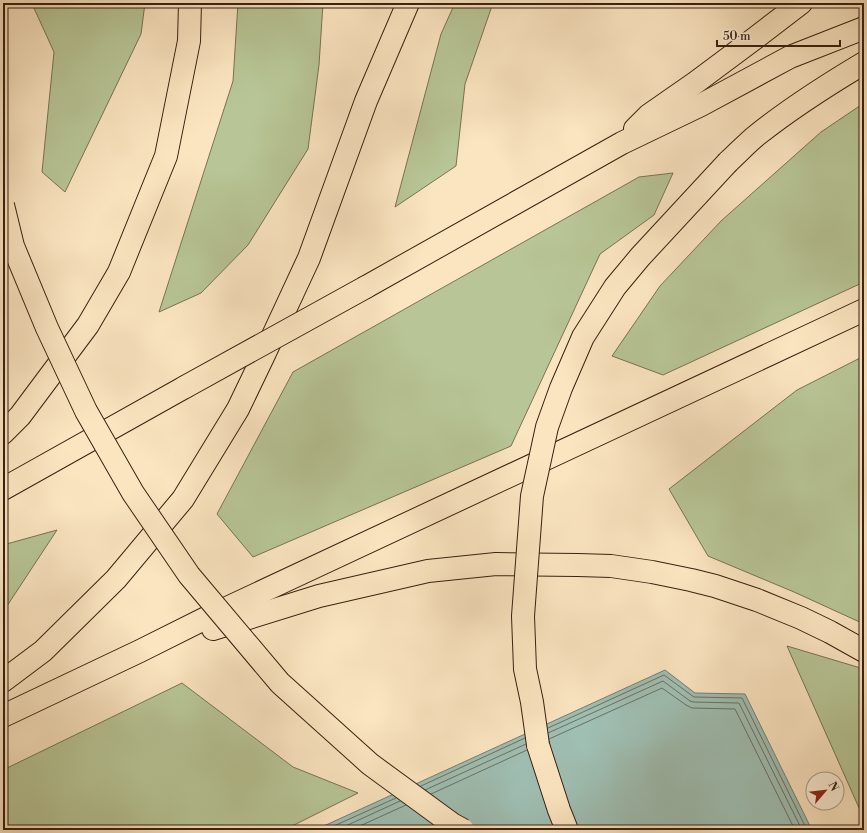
<svg xmlns="http://www.w3.org/2000/svg" width="867" height="833" viewBox="0 0 867 833" font-family="'Libre Bodoni',serif">
	<style>
		.green { fill: #b8c697; stroke: #787354 }
		.water { fill: #9fbfb3; stroke: #767f72 }
		.lines { fill: none; stroke-linecap: round; stroke-linejoin: round }
		.shore { stroke: #6c7062; stroke-width: 1 }
		.highway-casing { stroke: #382010; stroke-width: 24 }
		.highway { stroke: #fbe5c1; stroke-width: 22 }
		.highway-bridge-casing { stroke: #382010; stroke-width: 24; stroke-linecap: butt }
		.highway-bridge { stroke: #fbe5c1; stroke-width: 22 }
	</style>
	<rect width="100%" height="100%" fill="#fbe5c1"/>
	<filter id="stains"><feTurbulence type="fractalNoise" baseFrequency=".005" numOctaves="4"/><feColorMatrix values="0 0 0 0 .2 0 0 0 0 .09 0 0 0 0 .02 0 0 0 .5 -.17"/></filter>
	<radialGradient id="worn" r=".72"><stop offset=".6" stop-color="#630" stop-opacity="0"/><stop offset="1" stop-color="#630" stop-opacity=".3"/></radialGradient>
	<g class="green">
		<polygon points="30,3 145,3 141,34 65,192 42,172 54,52 33,6"/>
		<polygon points="238,3 323,3 319,65 308,149 248,245 201,293 159,312 233,81"/>
		<polygon points="455,3 493,3 465,84 456,166 395,207 441,34"/>
		<polygon points="864,103 864,282 663,375 612,356 660,286 721,221 821,132"/>
		<polygon points="673,173 654,215 600,254 511,446 253,557 217,514 293,372 639,177"/>
		<polygon points="864,356 864,624 794,592 708,556 669,489 797,390"/>
		<polygon points="57,530 3,612 3,545"/>
		<polygon points="787,646 864,669 864,819"/>
		<polygon points="182,683 293,767 358,793 284,830 3,830 3,770"/>
	</g>
	<polygon class="water" points="665,670 695,693 745,694 812,830 315,830"/>
	<g class="lines">
		<g class="shore">
			<polyline points="548,728 664,675 694,697 742,698 807,830"/>
			<polyline points="548,733 663,681 690,701 693,702 739,703 802,830"/>
			<polyline points="549,739 662,688 686,705 692,708 735,709 795,830"/>
			<polyline points="421,786 525,738"/>
			<polyline points="425,790 526,744"/>
			<polyline points="431,794 527,750"/>
			<polyline points="325,830 396,798"/>
			<polyline points="337,830 400,801"/>
			<polyline points="351,830 406,805"/>
		</g>
		<g class="highway-casing">
			<g id="highway">
				<polyline points="635,129 649,115 695,83 750,42 801,3"/>
				<path d="M728,162C738,153 747,143 757,135C791,108 827,85 864,63"/>
				<polyline points="366,287 622,143 701,105 790,57 864,28"/>
				<polyline points="3,433 20,416 88,325 119,272 166,156 189,41 190,3"/>
				<polyline points="3,489 185,387"/>
				<polyline points="213,629 319,596 428,571 496,564 578,565 611,566 652,572 691,580 715,586 757,600 801,618 830,632 864,651"/>
				<polyline points="3,681 43,651 116,579 183,499 238,409 263,357 309,258 366,101 408,3"/>
				<polyline points="3,716 140,651 212,615 864,310"/>
				<polyline points="538,745 559,810 567,830"/>
			</g>
		</g>
		<use href="#highway" class="highway"/>
		<g class="highway-bridge-casing">
			<g id="highway-bridge">
				<polyline points="3,205 13,246 47,328 86,411 133,493 189,575 280,683 370,764 452,824 463,830"/>
				<polyline points="185,387 366,287"/>
				<polyline points="538,745 532,702 525,669 523,616 532,496 547,427 561,388 583,337 615,287 640,257 728,162"/>
			</g>
		</g>
		<use href="#highway-bridge" class="highway-bridge"/>
	</g>
	<rect width="867" height="833" fill="none" stroke="#fbe5c1" stroke-width="16"/>
	<rect x="4" y="4" width="859" height="825" fill="none" stroke="#382010" stroke-width="2"/>
	<rect x="8" y="8" width="851" height="817" fill="none" stroke="#382010"/>
	<g transform="translate(825 791) rotate(62)"><circle r="19" fill="#fceed7" stroke="#ae9c87"/>
	<path d="M0-3L7 15L0 10L-7 15Z" fill="#8f2418"/>
	<text y="-6" font-size="11" font-weight="bold" text-anchor="middle" fill="#382010">N</text>
	</g>
	<path d="M717 40v6h123v-6" fill="none" stroke="#382010" stroke-width="2"/>
	<text x="723" y="40" font-size="12" fill="#382010" stroke="#fceed7" stroke-width="3" paint-order="stroke">50 m</text>
	<rect width="100%" height="100%" filter="url(#stains)"/>
	<rect width="100%" height="100%" fill="url(#worn)"/>
</svg>
